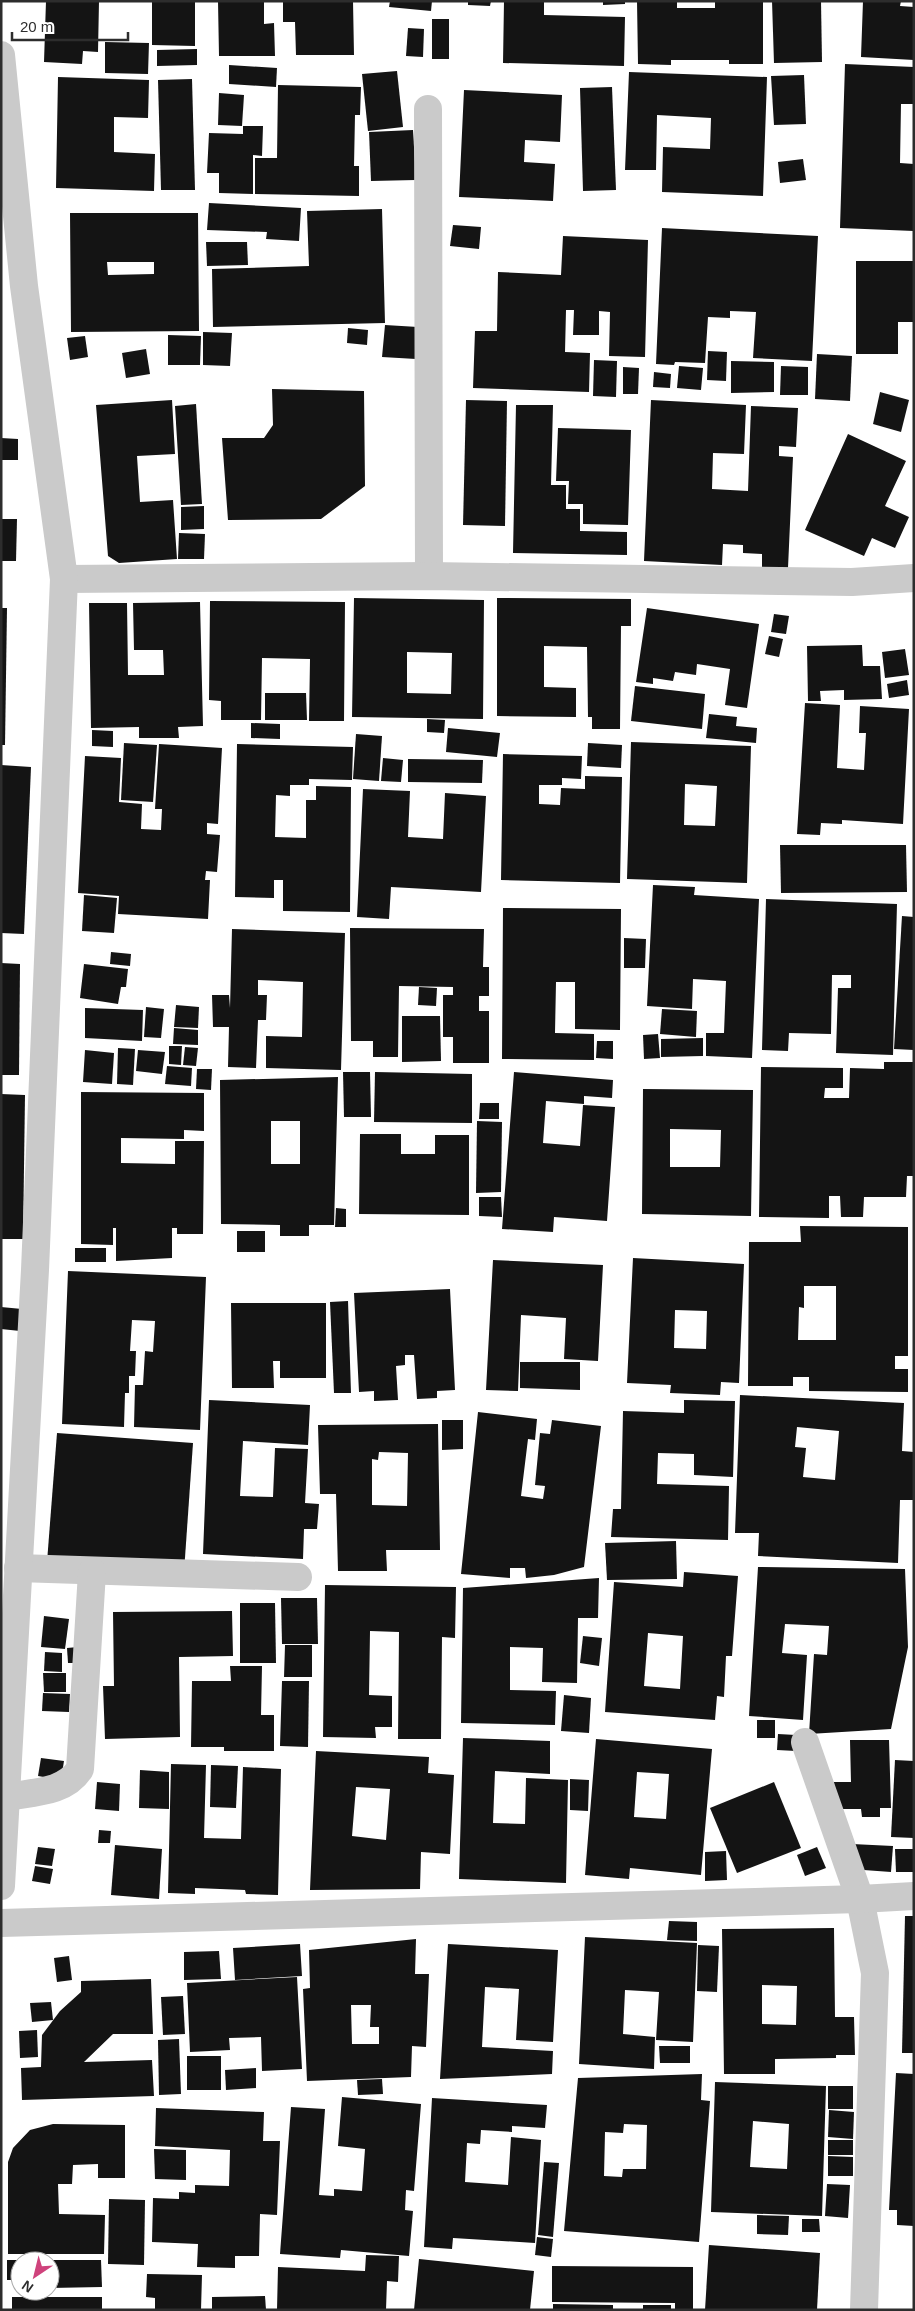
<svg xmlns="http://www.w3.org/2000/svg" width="915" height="2311" viewBox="0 0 915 2311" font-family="Helvetica,sans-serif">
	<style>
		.building { fill: #141414; fill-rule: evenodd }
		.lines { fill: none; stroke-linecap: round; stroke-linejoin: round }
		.minor { stroke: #cacaca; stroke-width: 28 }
		.tertiary { stroke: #cacaca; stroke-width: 28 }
	</style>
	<rect width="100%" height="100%" fill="#fff"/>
	<g class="building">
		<polygon points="46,1 99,1 98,52 83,51 82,64 44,62"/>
		<polygon points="152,1 195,1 195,46 152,45"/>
		<polygon points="218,1 264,1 264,24 274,23 275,56 219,56"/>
		<polygon points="283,1 353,1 354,55 296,55 295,22 283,22"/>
		<polygon points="390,1 432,1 431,11 389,7"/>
		<polygon points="468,1 491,1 490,6 468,5"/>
		<polygon points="504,1 544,1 544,15 625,17 624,66 503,63"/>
		<polygon points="603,1 625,1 625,4 603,5"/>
		<polygon points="637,1 677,1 677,8 715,8 715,1 763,1 763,64 729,64 729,60 671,60 671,65 638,64"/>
		<polygon points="772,1 821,1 822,62 774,63"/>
		<polygon points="863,1 901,1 900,6 914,7 914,60 861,57"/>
		<rect x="432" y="19" width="17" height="40"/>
		<polygon points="408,28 424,29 423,57 406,56"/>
		<polygon points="105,42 149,43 148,74 105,73"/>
		<polygon points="197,49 197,65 157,66 157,50"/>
		<polygon points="845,64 914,67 914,104 901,104 900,163 914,164 914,231 840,228"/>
		<polygon points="229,65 277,68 276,87 229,84"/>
		<polygon points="397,71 403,127 368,131 362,74"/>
		<polygon points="629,72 767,77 763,196 662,192 663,147 710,149 711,118 657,115 656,170 625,170"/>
		<polygon points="804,75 806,124 774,125 771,76"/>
		<polygon points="58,77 149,80 148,118 114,117 114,152 155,154 154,191 56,188"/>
		<polygon points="192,79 195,190 161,190 158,80"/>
		<polygon points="278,85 361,87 360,115 355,115 354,166 359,166 359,196 255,194 255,158 277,158"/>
		<polygon points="612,87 616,190 583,191 580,88"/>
		<polygon points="464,90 562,95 560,142 525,140 524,162 555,164 553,201 459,197"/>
		<polygon points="219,93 244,95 242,126 218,125"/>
		<polygon points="243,126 263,126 262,156 253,155 253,194 219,193 219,173 207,173 209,133 243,134"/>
		<polygon points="413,130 416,180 371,181 369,132"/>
		<polygon points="803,159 806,180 780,183 778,162"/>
		<polygon points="209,203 301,208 299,241 266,239 267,232 207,230"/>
		<polygon points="382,209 385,323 213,327 212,269 309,266 307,211"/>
		<path d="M70,213H198L199,331L71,332ZM107,262H154V274L108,275Z"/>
		<polygon points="453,225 481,227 479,249 450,246"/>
		<polygon points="662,228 818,236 812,361 753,358 756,312 730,311 730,318 708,317 705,363 675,362 674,365 656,364"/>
		<polygon points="563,236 648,240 645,357 609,356 610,312 599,311 599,335 573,335 574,310 566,310 565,352 590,353 589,392 473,388 475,331 497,331 498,272 561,275"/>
		<polygon points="206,242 247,242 248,265 207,266"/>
		<polygon points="856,261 914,261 914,322 898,322 898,354 856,354"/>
		<polygon points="385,325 418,327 416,359 382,357"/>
		<polygon points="348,328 368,330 367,345 347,343"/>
		<polygon points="203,332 232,333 230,366 203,365"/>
		<polygon points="168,335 201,336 200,365 168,365"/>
		<polygon points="85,336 88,357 70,360 67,338"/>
		<polygon points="146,349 150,374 126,378 122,353"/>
		<polygon points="708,351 727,352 726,381 707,380"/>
		<polygon points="817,354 852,356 850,401 815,399"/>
		<polygon points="594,360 617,361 616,397 593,396"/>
		<polygon points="731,361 774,362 774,392 731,393"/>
		<polygon points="679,366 703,368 701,390 677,388"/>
		<polygon points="781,366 808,367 808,395 780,395"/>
		<polygon points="623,367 639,368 638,394 623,394"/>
		<polygon points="654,372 671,374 670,388 653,387"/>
		<polygon points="272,389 364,391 365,486 321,519 228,520 222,438 264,438 273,425"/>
		<polygon points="880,392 909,400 901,432 873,424"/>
		<polygon points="172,400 175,454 137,456 140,502 173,500 177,559 119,563 108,556 96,405"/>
		<polygon points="466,400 507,401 505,526 463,525"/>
		<polygon points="651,400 746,405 744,454 713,453 712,489 748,491 751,406 798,408 796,447 779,446 779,456 793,457 788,568 762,567 762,554 743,553 743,545 723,544 722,565 644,561"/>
		<polygon points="196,404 202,504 181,505 175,406"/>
		<polygon points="516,405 553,405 551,485 566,485 566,509 580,509 580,531 627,532 627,555 513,553"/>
		<polygon points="558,428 631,430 628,525 583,524 583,504 568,504 569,481 556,481"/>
		<polygon points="848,434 906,461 885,506 909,517 895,548 872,538 864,556 805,530"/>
		<polygon points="1,438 18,439 18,460 1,460"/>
		<polygon points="204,506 204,529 181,530 181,507"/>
		<polygon points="1,519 17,519 16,561 1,561"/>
		<polygon points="179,533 205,534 204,559 178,559"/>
		<path d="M354,598L484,600L483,719L352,717ZM407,652L452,653L451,694L407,693Z"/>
		<polygon points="497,598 631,599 631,626 621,626 620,729 592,729 592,717 588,717 587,647 544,646 544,687 576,688 576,717 497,716"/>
		<polygon points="210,601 345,602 344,721 309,721 310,659 262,658 261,720 221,720 221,701 209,700"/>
		<polygon points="200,602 203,726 178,727 179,738 139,738 139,727 91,728 89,603 127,603 128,675 164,675 163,650 134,650 133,603"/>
		<polygon points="1,608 7,608 5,745 1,745"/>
		<polygon points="647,608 759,624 747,708 725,705 730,669 697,664 696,675 675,672 673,681 653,678 653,684 636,682"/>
		<polygon points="774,614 789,616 786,634 771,632"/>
		<polygon points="769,636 783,639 779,657 765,654"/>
		<polygon points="862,645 863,666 880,666 882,699 844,700 844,690 820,691 821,701 808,701 807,646"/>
		<polygon points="905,649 909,675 885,678 882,652"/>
		<polygon points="907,680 909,695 889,698 887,684"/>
		<polygon points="635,686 705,694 702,729 631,721"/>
		<polygon points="265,693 306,693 307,720 265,720"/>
		<polygon points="805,703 840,705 837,768 864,770 866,733 859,733 860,706 909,709 903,824 842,820 842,824 821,823 820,835 797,834"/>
		<polygon points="709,714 737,717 736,726 757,728 756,743 706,738"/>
		<polygon points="427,719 445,720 444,733 427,732"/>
		<polygon points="251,723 280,724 280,739 251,738"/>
		<polygon points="448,728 500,733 497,757 446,752"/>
		<polygon points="92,730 113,731 113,747 92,746"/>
		<polygon points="356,734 382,736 379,781 353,779"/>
		<path d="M631,742L751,746L747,883L627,879ZM685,784L717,786L715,826L684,825Z"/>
		<polygon points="124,743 157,745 153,802 121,800"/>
		<polygon points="588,743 622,745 621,768 587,766"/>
		<polygon points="159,744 222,748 218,824 207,823 207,834 220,835 217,872 206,871 205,880 210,880 208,919 118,914 119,896 78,893 85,756 121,758 119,802 142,804 141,829 161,830 162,809 155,809"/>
		<polygon points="237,744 353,747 352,780 309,779 309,785 290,785 290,796 276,795 275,837 306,838 306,800 316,800 316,786 351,787 350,912 283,911 283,880 274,880 274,898 235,897"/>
		<polygon points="503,754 582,756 581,779 562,778 562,785 539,785 539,804 560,805 561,788 585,789 585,776 622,777 620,883 501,880"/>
		<polygon points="383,758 403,760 401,782 381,781"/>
		<polygon points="408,759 483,760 482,783 408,782"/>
		<polygon points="1,765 31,767 24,934 1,933"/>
		<polygon points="363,789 410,791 408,837 443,839 445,793 486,796 481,892 391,887 389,919 357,917"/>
		<polygon points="780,845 906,845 907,892 781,893"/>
		<polygon points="653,885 695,887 694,895 759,899 752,1058 706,1056 706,1033 724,1033 726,981 693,979 692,1009 647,1006"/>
		<polygon points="84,895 117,898 114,933 82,931"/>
		<polygon points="766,899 897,904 893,1055 836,1053 838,988 851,988 851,975 832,975 831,1034 789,1033 788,1051 762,1050"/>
		<polygon points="503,908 621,909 620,1030 575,1029 575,982 556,982 555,1033 594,1034 594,1060 502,1059"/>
		<polygon points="902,916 914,917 914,1050 894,1049"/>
		<polygon points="350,928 484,929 483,967 489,967 489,996 479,996 479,1011 489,1011 489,1063 453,1063 453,1037 443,1037 443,995 453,995 453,987 399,986 398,1057 373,1057 373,1041 351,1041"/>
		<polygon points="232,929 345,933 341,1070 266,1068 266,1036 302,1037 303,982 258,980 258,995 267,995 266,1020 258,1020 256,1068 228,1067 229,1027 213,1027 212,995 229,995 230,1008"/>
		<polygon points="624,938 646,939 645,968 624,968"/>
		<polygon points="111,952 131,954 130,966 110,964"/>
		<polygon points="1,963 20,964 19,1075 1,1075"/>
		<polygon points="84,964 128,969 126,987 121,987 118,1004 80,998"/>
		<polygon points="419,987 437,988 436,1006 418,1005"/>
		<polygon points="176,1005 199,1007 198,1028 174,1027"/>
		<polygon points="146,1007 164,1009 161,1038 144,1037"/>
		<polygon points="85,1008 143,1010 142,1041 85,1038"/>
		<polygon points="662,1009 697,1011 696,1037 660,1034"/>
		<polygon points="402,1016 440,1016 441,1061 402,1062"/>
		<polygon points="174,1028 198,1030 198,1045 173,1044"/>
		<polygon points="658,1034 660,1058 644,1059 643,1035"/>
		<polygon points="703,1038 703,1056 661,1057 661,1039"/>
		<polygon points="597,1041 613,1041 613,1059 596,1058"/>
		<polygon points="169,1046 182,1046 181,1065 169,1064"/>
		<polygon points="185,1047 198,1048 196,1066 183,1065"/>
		<polygon points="118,1048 135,1049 133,1085 117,1084"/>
		<polygon points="85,1050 114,1053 112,1084 83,1082"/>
		<polygon points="138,1050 165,1052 162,1074 136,1071"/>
		<polygon points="884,1062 914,1062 914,1176 907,1176 906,1197 864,1197 863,1217 841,1217 840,1196 829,1196 829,1218 759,1217 761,1067 843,1068 843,1088 825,1088 824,1098 849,1098 850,1068 884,1069"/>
		<polygon points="167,1066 192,1068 191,1086 165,1084"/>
		<polygon points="197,1069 212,1069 211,1090 196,1089"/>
		<polygon points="343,1072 370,1072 371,1117 344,1117"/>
		<polygon points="375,1072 472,1074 472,1123 374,1122"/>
		<polygon points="514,1072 613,1080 612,1098 584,1096 584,1104 546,1101 543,1143 580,1146 583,1105 615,1107 607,1221 554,1217 553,1232 502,1229"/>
		<path d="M338,1077L334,1225H309V1236H280V1225L221,1224L220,1080ZM271,1121H300V1164H271Z"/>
		<path d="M643,1089L753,1090L751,1216L642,1214ZM670,1129L721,1130L720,1167H670Z"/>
		<polygon points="81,1092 204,1093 204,1131 184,1130 184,1139 121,1138 121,1163 175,1164 175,1141 204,1141 203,1234 177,1234 177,1228 172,1228 172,1258 116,1261 116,1228 113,1228 113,1245 81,1244"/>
		<polygon points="1,1094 25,1095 23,1239 1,1239"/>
		<polygon points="480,1103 499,1103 499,1119 479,1119"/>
		<polygon points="477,1121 502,1122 501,1192 476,1193"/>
		<polygon points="360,1134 401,1134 401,1154 435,1154 435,1135 469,1135 469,1215 359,1214"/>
		<polygon points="479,1197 501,1197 502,1217 479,1216"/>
		<polygon points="336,1208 346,1209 346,1227 335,1227"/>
		<path d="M800,1226L908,1227V1356H895V1369H908V1392L809,1391V1377H793V1386H748L749,1242H801ZM804,1286H836V1340H798L799,1307L804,1308Z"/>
		<rect x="237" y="1231" width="28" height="21"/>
		<rect x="75" y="1248" width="31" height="14"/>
		<path d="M633,1258L744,1264L739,1383L721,1382L720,1395L670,1393L671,1385L627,1383ZM675,1310L707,1311L706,1349L674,1348Z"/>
		<polygon points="493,1260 603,1265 598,1361 564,1359 566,1318 521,1315 518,1391 486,1390"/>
		<polygon points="68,1271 206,1277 200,1430 134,1427 135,1385 143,1385 145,1351 153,1352 155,1321 132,1320 130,1351 136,1351 135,1376 129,1376 129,1393 125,1393 124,1427 62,1424"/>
		<polygon points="450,1289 455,1390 437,1391 437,1398 417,1399 414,1355 405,1355 405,1365 396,1366 398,1400 374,1401 374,1391 359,1392 354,1293"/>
		<polygon points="348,1301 351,1393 334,1393 330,1302"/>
		<polygon points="231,1303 326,1303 326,1378 280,1378 280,1361 273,1361 274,1388 232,1388"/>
		<polygon points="1,1307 22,1309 20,1331 1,1329"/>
		<polygon points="520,1362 580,1362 580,1390 520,1388"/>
		<path d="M740,1395L904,1403L902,1451L914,1452V1500H900L898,1563L758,1556L759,1533H735ZM797,1427L839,1431L835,1480L803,1477L806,1448L795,1447Z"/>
		<polygon points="209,1400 310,1405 308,1445 243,1441 240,1496 273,1497 275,1448 308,1449 305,1503 319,1504 317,1529 304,1529 303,1559 203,1554"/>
		<polygon points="684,1400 735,1401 733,1477 694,1475 694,1454 658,1453 657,1484 729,1486 728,1540 611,1537 613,1509 621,1509 623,1411 684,1413"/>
		<polygon points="478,1412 537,1419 535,1440 528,1439 521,1496 543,1499 545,1486 535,1485 540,1433 550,1434 552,1420 601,1426 584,1567 554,1575 526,1578 525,1568 510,1568 510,1578 461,1574"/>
		<polygon points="442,1420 463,1420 463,1449 442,1450"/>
		<path d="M438,1424L440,1550H386L387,1571H338L336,1494H320L318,1425ZM379,1452L408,1453L407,1506L372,1505V1459L378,1460Z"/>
		<polygon points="57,1433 193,1443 184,1572 47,1562"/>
		<polygon points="676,1541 677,1579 607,1580 605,1543"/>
		<polygon points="758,1567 905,1569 908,1647 891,1729 809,1734 814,1654 827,1655 829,1626 785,1624 782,1653 807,1655 803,1720 749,1716"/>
		<path d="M684,1572L738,1576L732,1656H726L724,1697L717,1696L715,1720L605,1712L614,1582L683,1587ZM648,1633L683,1636L680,1689L644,1686Z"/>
		<polygon points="599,1578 598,1618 578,1618 577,1683 542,1682 543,1648 510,1647 510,1690 556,1691 555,1725 461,1723 463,1588"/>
		<polygon points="325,1585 456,1587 455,1638 442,1637 441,1739 398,1739 399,1632 370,1631 369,1695 392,1696 392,1727 375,1727 376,1738 323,1737"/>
		<polygon points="281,1598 317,1598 318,1644 282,1644"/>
		<polygon points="240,1603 275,1603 276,1663 240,1663"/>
		<polygon points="232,1611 233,1656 179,1657 180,1737 105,1739 103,1686 114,1686 113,1612"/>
		<polygon points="44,1616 69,1619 65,1649 41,1647"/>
		<polygon points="583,1636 602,1638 599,1666 580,1663"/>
		<polygon points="285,1645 312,1645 312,1677 284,1677"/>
		<polygon points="78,1647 78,1663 68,1663 67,1648"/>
		<polygon points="45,1652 62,1653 62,1672 44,1671"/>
		<polygon points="230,1666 262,1666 261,1715 274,1715 274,1751 224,1751 224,1747 191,1747 192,1681 231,1681"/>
		<polygon points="43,1673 66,1673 66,1692 44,1692"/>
		<polygon points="282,1681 309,1681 308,1747 280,1746"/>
		<polygon points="43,1693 70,1694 69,1712 42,1711"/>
		<polygon points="564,1695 591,1698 589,1733 561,1731"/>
		<rect x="757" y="1720" width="18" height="18"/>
		<polygon points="778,1734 796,1735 796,1751 777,1750"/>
		<polygon points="463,1738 550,1741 550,1774 495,1771 493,1823 525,1824 526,1778 568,1780 566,1883 459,1879"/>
		<path d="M596,1739L712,1749L701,1875L630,1868L629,1879L585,1875ZM637,1772L669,1774L666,1819L634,1817Z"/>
		<polygon points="850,1740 889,1740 891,1808 880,1808 880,1817 862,1817 861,1809 835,1809 834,1782 851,1782"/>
		<path d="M316,1751L429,1757L428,1773L454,1775L450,1854L421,1852L420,1889L310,1890ZM356,1787L390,1789L386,1840L352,1836Z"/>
		<polygon points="41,1758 64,1761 61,1780 38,1776"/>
		<polygon points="895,1760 914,1761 914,1838 891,1837"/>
		<polygon points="171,1764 206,1765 204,1838 241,1839 243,1767 281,1769 278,1895 246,1894 245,1890 195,1888 195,1894 168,1893"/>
		<polygon points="211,1765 238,1766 236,1808 210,1807"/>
		<polygon points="140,1770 169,1772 169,1809 139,1808"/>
		<polygon points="570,1779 589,1780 588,1811 570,1810"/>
		<polygon points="97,1782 120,1784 119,1811 95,1809"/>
		<polygon points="774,1782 801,1848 737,1873 710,1808"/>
		<polygon points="99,1830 111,1831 110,1843 98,1843"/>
		<polygon points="852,1844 893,1846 891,1872 850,1869"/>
		<polygon points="115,1845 162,1849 159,1899 111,1895"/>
		<polygon points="38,1847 55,1849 52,1866 35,1864"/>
		<polygon points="817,1847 826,1868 805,1876 797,1855"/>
		<polygon points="895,1849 914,1849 914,1872 896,1872"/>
		<polygon points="726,1851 727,1880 705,1881 705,1852"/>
		<polygon points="35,1866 53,1869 50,1884 32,1881"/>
		<polygon points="905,1916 914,1916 914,2053 902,2053"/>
		<polygon points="669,1921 697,1922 697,1941 667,1940"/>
		<path d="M834,1928L835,2017H854L855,2055H836V2058L775,2059V2074H724L722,1929ZM762,1985L797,1986L796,2025L762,2024Z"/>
		<polygon points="585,1937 697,1943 693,2042 656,2040 659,1992 625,1990 623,2034 655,2037 654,2069 579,2064"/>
		<path d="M416,1939L415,1974H429L426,2047L412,2046L411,2077L307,2081L303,1989L310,1988L309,1950ZM351,2005H371L370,2027H379V2044H352Z"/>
		<polygon points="300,1944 302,1976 235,1980 233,1948"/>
		<polygon points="448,1944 558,1950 553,2042 516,2040 519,1989 485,1987 482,2047 553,2051 552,2074 440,2079"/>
		<polygon points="698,1945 719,1946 717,1992 697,1991"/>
		<polygon points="219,1951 221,1979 184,1980 184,1952"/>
		<polygon points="69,1956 72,1980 57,1982 54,1958"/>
		<polygon points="297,1977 302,2069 262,2071 261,2037 229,2038 230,2050 190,2052 187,1983"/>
		<polygon points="151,1979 153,2034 113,2034 84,2062 152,2060 154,2096 22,2100 21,2068 41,2067 42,2035 60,2011 81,1992 81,1981"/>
		<polygon points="183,1996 185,2034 163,2035 161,1997"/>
		<polygon points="51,2002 53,2020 32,2022 30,2003"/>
		<polygon points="37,2030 38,2057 20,2058 19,2031"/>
		<polygon points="179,2039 181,2094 159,2095 158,2040"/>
		<polygon points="659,2046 690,2046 690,2063 660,2063"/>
		<rect x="187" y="2056" width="34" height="34"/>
		<polygon points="256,2068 256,2088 226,2090 225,2070"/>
		<polygon points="896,2073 914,2074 914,2226 897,2225 897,2210 889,2210"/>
		<path d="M702,2074L701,2100L710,2101L699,2242L564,2231L578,2078ZM624,2124L647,2125L646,2169H623L622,2177L604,2176L605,2132L623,2133Z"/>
		<polygon points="382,2079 383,2094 358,2095 357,2080"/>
		<path d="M715,2082L826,2086L822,2216L711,2212ZM753,2121L789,2124L787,2169L750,2167Z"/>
		<rect x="828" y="2086" width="25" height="23"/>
		<polygon points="342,2097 421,2104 414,2191 406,2190 405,2210 413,2211 409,2256 341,2250 340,2258 280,2254 291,2107 325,2109 319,2195 334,2196 334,2189 362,2191 365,2149 338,2146"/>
		<polygon points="432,2098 547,2105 545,2128 512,2126 512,2132 481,2130 480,2144 467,2143 465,2182 508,2185 511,2137 541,2140 535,2243 453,2238 452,2249 424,2247"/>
		<polygon points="156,2108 264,2112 263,2141 280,2141 277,2215 260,2214 259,2256 235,2256 235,2268 197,2267 198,2244 152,2242 153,2198 179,2199 179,2192 195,2193 195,2185 229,2186 230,2150 155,2146"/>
		<polygon points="829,2110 854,2112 853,2139 828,2137"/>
		<polygon points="53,2124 125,2125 125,2178 98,2178 98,2164 73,2165 72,2184 58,2184 59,2214 105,2215 104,2254 8,2254 8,2162 13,2148 30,2130"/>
		<rect x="828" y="2140" width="25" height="15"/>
		<polygon points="154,2149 186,2150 186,2180 155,2179"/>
		<polygon points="828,2156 853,2157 853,2176 828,2176"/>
		<polygon points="544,2162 559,2163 553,2237 538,2235"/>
		<polygon points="827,2184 850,2185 848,2218 825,2216"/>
		<polygon points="109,2199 145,2200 144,2265 108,2264"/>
		<polygon points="757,2215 789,2216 788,2235 757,2234"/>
		<polygon points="802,2219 819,2219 820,2232 802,2232"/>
		<polygon points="537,2237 553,2239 551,2257 535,2255"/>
		<polygon points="709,2245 820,2253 817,2310 705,2310"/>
		<polygon points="366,2255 399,2256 398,2282 387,2281 386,2310 277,2310 278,2267 365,2271"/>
		<polygon points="419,2259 534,2271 530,2310 414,2310"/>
		<rect x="7" y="2260" width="13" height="20"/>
		<polygon points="101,2260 102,2287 50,2288 50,2260"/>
		<polygon points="552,2266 693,2267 693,2310 675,2310 675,2303 552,2302"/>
		<polygon points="147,2274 202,2275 201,2310 155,2310 155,2298 146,2297"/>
		<polygon points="265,2296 266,2310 212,2310 212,2297"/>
		<rect x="12" y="2297" width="90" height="13"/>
		<polygon points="553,2304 613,2305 613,2310 553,2310"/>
		<rect x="643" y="2305" width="28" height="5"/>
	</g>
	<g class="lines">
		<g class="minor">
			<polyline points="428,109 429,576"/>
			<polyline points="64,579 429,576 852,582 914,578"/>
			<polyline points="18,1568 298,1577"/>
			<polyline points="805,1742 860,1899 875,1973 864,2310"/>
			<path d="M6,1797C33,1792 65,1793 80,1769L92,1572"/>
			<polyline points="1,1923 860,1899 914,1896"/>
		</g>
		<polyline class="tertiary" points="1,55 24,286 64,579 35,1270 1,1886"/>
	</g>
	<rect width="915" height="2311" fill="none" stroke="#2d2d2d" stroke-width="5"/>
	<g transform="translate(35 2276) rotate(215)"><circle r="24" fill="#ffffff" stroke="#ababab"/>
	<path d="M0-4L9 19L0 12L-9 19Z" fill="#cf437c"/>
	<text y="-8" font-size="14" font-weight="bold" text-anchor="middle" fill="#2d2d2d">N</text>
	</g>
	<path d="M12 32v8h116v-8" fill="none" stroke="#2d2d2d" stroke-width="2.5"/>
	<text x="20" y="32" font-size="15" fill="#2d2d2d" stroke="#ffffff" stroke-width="4" paint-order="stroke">20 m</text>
</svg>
